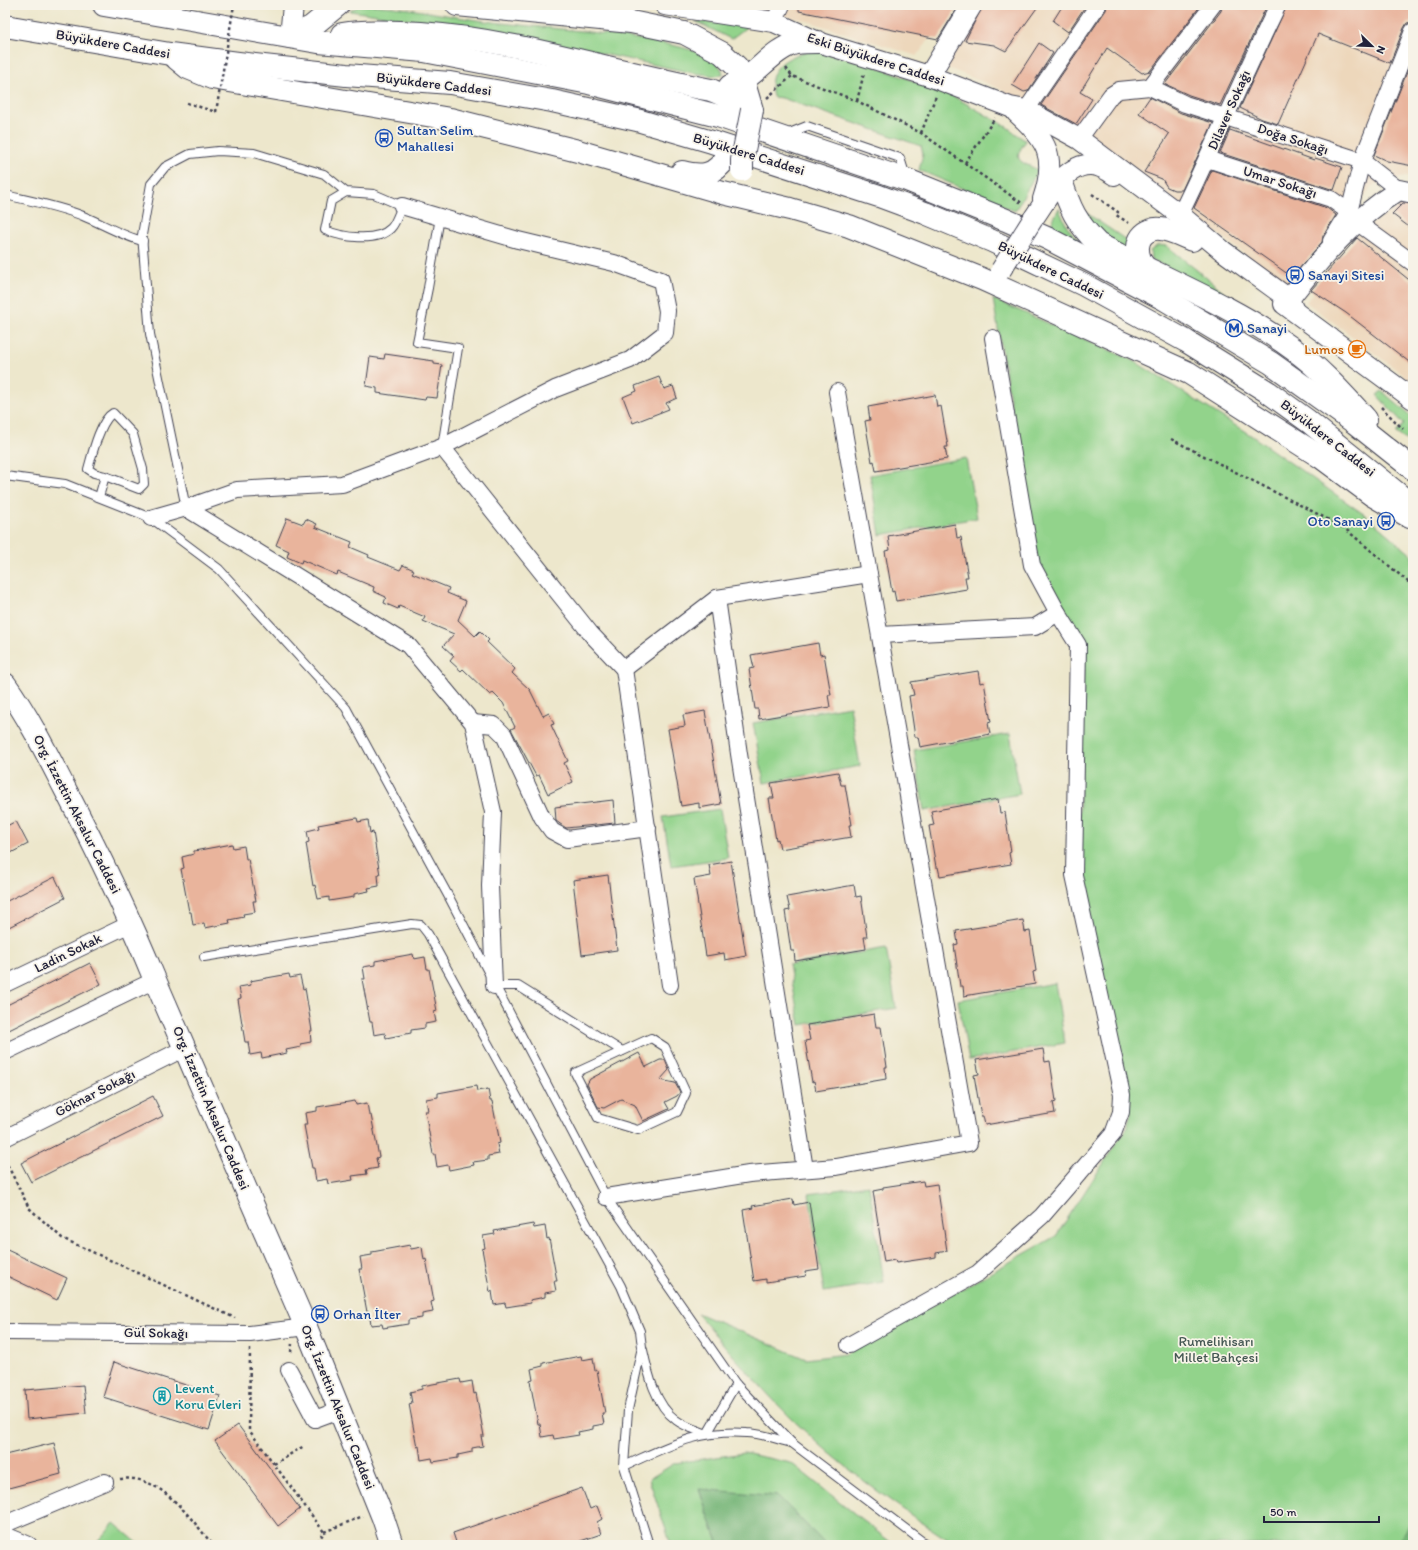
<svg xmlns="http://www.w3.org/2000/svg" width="1418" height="1550" viewBox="0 0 1418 1550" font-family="Itim,sans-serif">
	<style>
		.built { fill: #edd7bb }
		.green { fill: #92d38b; stroke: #5a7a63 }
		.forest { fill: #75b577; stroke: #4c6c59 }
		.building { fill: #e9b49c }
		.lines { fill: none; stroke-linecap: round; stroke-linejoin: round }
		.service-casing { stroke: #404051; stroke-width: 10 }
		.minor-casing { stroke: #404051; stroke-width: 18 }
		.tertiary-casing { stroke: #404051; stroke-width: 22 }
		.secondary-casing { stroke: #404051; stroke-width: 24 }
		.primary-casing { stroke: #404051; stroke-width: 24 }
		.path { stroke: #404051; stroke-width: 2.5; stroke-dasharray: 3 3; stroke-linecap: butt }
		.service { stroke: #fff; stroke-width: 8 }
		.minor { stroke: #fff; stroke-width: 16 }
		.tertiary { stroke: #fff; stroke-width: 20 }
		.secondary { stroke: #fff; stroke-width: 22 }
		.primary { stroke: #fff; stroke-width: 22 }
		.tertiary-bridge-casing { stroke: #404051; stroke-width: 22; stroke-linecap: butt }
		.primary-bridge-casing { stroke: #404051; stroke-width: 24; stroke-linecap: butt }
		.path-bridge { stroke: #404051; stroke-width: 2.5; stroke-dasharray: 3 3; stroke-linecap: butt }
		.tertiary-bridge { stroke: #fff; stroke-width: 20 }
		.primary-bridge { stroke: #fff; stroke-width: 22 }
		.labels { text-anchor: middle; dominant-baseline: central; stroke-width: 3.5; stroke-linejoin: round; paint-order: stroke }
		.street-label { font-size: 14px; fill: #22223b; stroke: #f7f3e8 }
		.transit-label { font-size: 14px; fill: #164399; stroke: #f7f3e8; text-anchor: start }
		.food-label { font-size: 14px; fill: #c56008; stroke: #f7f3e8; text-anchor: end }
		.park-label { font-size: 14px; fill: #445753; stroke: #f7f3e8 }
		.culture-label { font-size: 14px; fill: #0d838f; stroke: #f7f3e8; text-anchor: start }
	</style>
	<rect width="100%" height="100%" fill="#f7f3e8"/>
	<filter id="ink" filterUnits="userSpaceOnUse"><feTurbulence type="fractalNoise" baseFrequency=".025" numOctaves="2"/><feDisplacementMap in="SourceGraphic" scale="8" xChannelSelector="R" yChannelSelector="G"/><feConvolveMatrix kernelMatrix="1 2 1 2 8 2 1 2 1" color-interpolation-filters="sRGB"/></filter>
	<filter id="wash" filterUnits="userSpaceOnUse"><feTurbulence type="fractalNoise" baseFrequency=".012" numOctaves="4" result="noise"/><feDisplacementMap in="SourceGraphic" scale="16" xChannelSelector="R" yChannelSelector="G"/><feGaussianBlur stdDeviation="0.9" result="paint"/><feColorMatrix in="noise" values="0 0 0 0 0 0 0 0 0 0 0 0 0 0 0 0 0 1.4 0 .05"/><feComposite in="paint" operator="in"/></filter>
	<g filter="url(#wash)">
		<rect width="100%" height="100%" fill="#ede7cc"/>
		<g class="built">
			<polygon points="713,5 953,5 917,56 801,19"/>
			<polygon points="978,5 1413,5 1413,177 1410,176 1375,184 1285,284 1100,145 996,87 938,64"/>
			<polygon points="1404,204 1413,206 1413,382 1306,302 1361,231"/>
		</g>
		<g class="green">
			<path d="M360,5C404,5 448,17 492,22C545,28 597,31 650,41C670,45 695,48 713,60C719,64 722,69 723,75L716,76L693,73L514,35L350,11Z"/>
			<polygon points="695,21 748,26 731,39"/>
			<path d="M811,50L866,63L953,96L1007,127L1026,141C1011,161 1020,161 1038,170L1015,211L919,170L923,154L921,146L782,98L773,97C765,67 787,57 811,50Z"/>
			<path d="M1059,208C1062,217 1066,226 1072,233C1088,252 1124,271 1145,286L1047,232Z"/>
			<polygon points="1082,210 1129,242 1125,254 1105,243"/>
			<polygon points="1158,245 1167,246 1245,309 1151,259 1150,251"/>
			<path d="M993,299L1134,361L1252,436L1365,515L1413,556V1545H956C897,1507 840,1466 790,1417C757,1384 727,1349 697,1313L806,1359L846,1354L1056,1236L1127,1127L1131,1113L1078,868L1084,641L1038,565Z"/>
			<polygon points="1382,391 1413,418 1413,445 1396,433 1404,424 1377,395"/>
			<polygon points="966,458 977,518 880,535 870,475"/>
			<polygon points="850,706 860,766 764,783 753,723"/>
			<polygon points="1010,734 1020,794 924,811 914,750"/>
			<polygon points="720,809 728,858 671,866 663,817"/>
			<polygon points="886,948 896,1008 800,1025 789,965"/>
			<polygon points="1055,983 1065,1043 969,1060 958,1000"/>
			<polygon points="869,1185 884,1282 824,1292 809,1194"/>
			<polygon points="744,1453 791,1463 894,1545 826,1545 778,1496 699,1490 719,1545 671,1545 649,1479 675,1463"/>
			<polygon points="114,1523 140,1545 94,1545"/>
		</g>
		<g class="forest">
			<polygon points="699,1489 778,1496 826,1545 719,1545"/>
			<polygon points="1413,1517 1413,1545 1397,1545"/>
		</g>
		<g id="blocks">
			<g class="building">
				<polygon points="799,5 959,5 938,39 799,11"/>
				<polygon points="983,5 1039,5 1006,51 994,45 965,41"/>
				<polygon points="1063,5 1086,5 1068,32 1053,21"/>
				<polygon points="1107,5 1201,5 1150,71 1142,73 1107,48 1080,92 1092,99 1076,124 1041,105 1106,10"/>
				<polygon points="1222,5 1267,5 1220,105 1189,95 1165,84 1221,11"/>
				<polygon points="1287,5 1413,5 1413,22 1407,23 1404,28 1390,63 1318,34 1278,124 1262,119 1240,108"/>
				<polygon points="1039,43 1053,53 1028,91 1024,92 1012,85"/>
				<polygon points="1413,57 1413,166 1387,161 1374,155"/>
				<polygon points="1150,97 1181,113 1213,123 1182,190 1174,190 1167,187 1162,179 1144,172 1169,134 1139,113"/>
				<polygon points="1230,130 1314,160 1315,158 1342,167 1334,190 1220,153"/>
				<polygon points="1212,170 1327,208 1336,215 1323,236 1322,242 1292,277 1194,208"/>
				<polygon points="1403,203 1413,204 1413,230 1392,214"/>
				<polygon points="1357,238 1413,283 1413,365 1346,313 1311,290"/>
				<polygon points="385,354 434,361 434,364 442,365 437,398 426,397 425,400 377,393 377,388 366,386 370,357 384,359"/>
				<polygon points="659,377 664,389 673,386 677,398 666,403 669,409 633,423 623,397 637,391 635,386"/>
				<polygon points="935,395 937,407 941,406 948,447 945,447 947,459 876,471 874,461 872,462 865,421 870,420 868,407"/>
				<polygon points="287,518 303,524 306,519 317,524 315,527 352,542 350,547 369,555 368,557 400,570 403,565 414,570 412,573 449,588 447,593 466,601 458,620 475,636 480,631 489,640 487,642 515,669 512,673 530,690 543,716 549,713 554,724 551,725 568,761 564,763 573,782 548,794 539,775 536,776 511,729 515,727 503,703 493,693 490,695 463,669 461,671 450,661 454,656 443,646 454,634 423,621 425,617 399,606 398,609 384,603 386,597 373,591 374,587 338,572 337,575 302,560 301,563 287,557 289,551 276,545"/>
				<polygon points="955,524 957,538 961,537 968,577 965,577 967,589 896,601 894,591 892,592 885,551 890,550 888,536"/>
				<polygon points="818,643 820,655 824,654 831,695 828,695 830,707 759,719 758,709 755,709 749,669 754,668 751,655"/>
				<polygon points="978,671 980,683 984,682 991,722 988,723 990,734 920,747 918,737 915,737 909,696 914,695 911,682"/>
				<polygon points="705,711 721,804 699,808 699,803 681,806 668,729 685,726 683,715"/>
				<polygon points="838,772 841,785 845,785 852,825 849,825 851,837 780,849 778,839 776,840 769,798 774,798 771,783"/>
				<polygon points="998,799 1000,813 1005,812 1011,852 1009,853 1011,864 940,876 938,867 936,867 929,826 934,825 931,811"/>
				<polygon points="613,800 615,823 566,828 556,821 555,807"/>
				<polygon points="357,818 358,822 368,820 370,833 373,832 380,875 378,875 379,886 368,888 369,891 354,894 354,897 329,901 329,897 318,899 315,885 313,886 306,843 309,842 307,831 319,828 318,825"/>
				<polygon points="16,821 28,844 5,856 5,827"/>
				<polygon points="232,844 233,848 244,846 246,859 248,859 256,901 253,901 255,912 243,914 244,917 229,920 230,923 205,928 204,923 193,925 191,912 189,912 181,869 184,868 182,857 194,854 194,851"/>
				<polygon points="731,861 746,956 725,960 724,953 706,956 694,879 711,876 709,865"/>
				<polygon points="608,875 617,950 582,955 573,880"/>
				<polygon points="55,877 65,898 5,929 5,902"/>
				<polygon points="854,885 856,897 861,896 867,937 864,937 866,949 795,961 794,951 791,951 785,911 790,910 787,897"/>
				<polygon points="1023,920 1025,932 1030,931 1036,971 1033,972 1035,984 964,996 963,986 960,986 954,945 958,944 956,931"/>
				<polygon points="413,954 414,959 425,957 427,969 429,969 437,1011 434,1012 436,1022 425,1024 425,1028 411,1030 411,1033 386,1038 385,1033 374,1035 372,1022 370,1022 362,979 365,979 363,967 375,965 375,961"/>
				<polygon points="90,963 101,984 5,1032 5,1006"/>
				<polygon points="289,974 290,978 300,976 303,989 305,988 312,1031 310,1031 311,1042 300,1044 301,1047 286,1050 287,1053 262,1058 261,1053 250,1055 248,1042 245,1042 238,999 241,998 239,987 251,985 250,981"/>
				<polygon points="874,1014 876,1027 881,1027 887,1067 885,1067 886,1079 816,1091 814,1081 812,1082 805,1041 810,1040 807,1025"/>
				<polygon points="1043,1049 1045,1062 1050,1061 1056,1101 1053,1102 1055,1113 985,1125 983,1116 981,1116 974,1075 979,1074 976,1060"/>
				<polygon points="639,1053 646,1067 660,1060 665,1060 669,1070 660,1080 675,1083 680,1092 677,1096 665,1102 669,1109 643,1121 635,1105 621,1099 604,1108 598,1107 587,1084 590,1079"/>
				<polygon points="476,1086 477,1091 488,1089 490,1101 492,1101 500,1143 497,1144 499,1154 488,1156 488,1160 473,1162 474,1165 449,1170 448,1165 437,1167 435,1154 433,1154 425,1111 428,1111 426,1099 438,1097 438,1093"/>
				<polygon points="153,1096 163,1116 31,1182 21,1163"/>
				<polygon points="355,1101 356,1105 367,1103 369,1115 371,1115 379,1157 376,1158 378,1168 366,1170 367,1174 352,1176 353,1180 328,1184 327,1179 316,1181 314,1168 312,1168 304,1125 307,1125 305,1113 317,1111 317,1107"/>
				<polygon points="923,1181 924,1186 937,1184 947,1251 936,1253 936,1257 896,1263 895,1260 884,1262 873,1191 883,1189 883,1187"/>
				<polygon points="793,1199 794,1205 809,1202 819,1269 805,1271 806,1276 766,1282 766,1279 754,1281 743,1210 753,1208 752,1206"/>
				<polygon points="533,1224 534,1228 545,1226 547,1239 549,1238 557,1281 554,1281 556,1291 545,1293 545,1297 530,1300 531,1303 506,1307 505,1303 494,1305 492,1291 490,1292 482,1249 485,1248 483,1236 495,1234 494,1231"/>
				<polygon points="410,1245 411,1249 422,1247 424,1260 426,1259 434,1301 431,1302 433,1312 422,1314 422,1318 408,1320 408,1324 383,1328 382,1324 371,1325 369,1312 367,1312 359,1269 362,1269 360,1257 372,1255 372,1252"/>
				<polygon points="5,1249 67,1278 57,1300 5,1275"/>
				<polygon points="581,1356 582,1360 593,1358 595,1371 597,1370 605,1413 602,1413 604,1424 593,1426 593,1429 578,1432 579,1435 554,1439 553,1435 542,1437 540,1424 538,1424 530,1381 533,1380 531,1369 543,1366 543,1363"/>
				<polygon points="114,1362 220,1396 209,1430 103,1397"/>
				<polygon points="460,1379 461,1383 472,1381 474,1394 476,1393 484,1436 481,1436 483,1446 472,1448 472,1452 458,1455 458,1458 433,1462 432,1458 421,1460 419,1446 417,1447 409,1404 412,1403 410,1392 422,1389 422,1386"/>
				<polygon points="83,1385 86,1413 27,1419 25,1390"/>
				<polygon points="238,1425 300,1509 278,1526 215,1441"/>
				<polygon points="54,1443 61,1474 5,1489 5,1455"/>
				<polygon points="582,1488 590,1509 597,1506 602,1519 597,1522 601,1534 569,1545 457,1545 453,1533"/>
			</g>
		</g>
	</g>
	<g filter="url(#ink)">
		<use href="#blocks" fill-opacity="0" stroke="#404051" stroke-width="1"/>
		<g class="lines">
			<g class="service-casing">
				<g id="service">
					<polyline points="787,134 807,126 900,158 906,177"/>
					<path d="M5,195C31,201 58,206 83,216C103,224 122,236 143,241"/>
					<polyline points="440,217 428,288 417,342 458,348 442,447"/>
					<polyline points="5,476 65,484 151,518 219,569 346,708 450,899 606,1197 736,1384 792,1443 927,1545"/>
					<path d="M99,497L105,476L94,473L88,469C92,455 100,420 113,413L133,434L143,469L144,484L139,489L105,476"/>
					<path d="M186,508L150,334L142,235L151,184L165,167L190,154L218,151L254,153L324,174L346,192L374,194L402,206C399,212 396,223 391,228C377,243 341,237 325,230L331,201L346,192"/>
					<polyline points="204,957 412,924 421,925 428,934 621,1286 640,1331 642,1347 628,1410 624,1466 649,1545"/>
					<polyline points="494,986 518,986 622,1051"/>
					<polygon points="651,1038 665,1047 686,1093 677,1112 638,1130 598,1118 575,1073"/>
					<path d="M643,1350C648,1373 655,1405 676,1420C685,1427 697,1430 707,1434L736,1384"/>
					<path d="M624,1466C667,1447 698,1429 747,1433C762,1433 778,1440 792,1443"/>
				</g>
			</g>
			<g class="minor-casing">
				<g id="minor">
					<polyline points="774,22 782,5"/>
					<polyline points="1150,87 1185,104 1362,161 1349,212 1331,241"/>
					<polyline points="1026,110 1098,5"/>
					<polyline points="1079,139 1111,95 1119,90 1150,87 1213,5"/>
					<polyline points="1207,159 1331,199 1349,212"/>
					<polyline points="1399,190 1362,161 1413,31"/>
					<path d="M1180,215C1214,145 1244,74 1278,5"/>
					<polyline points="1358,223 1413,263"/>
					<polyline points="837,392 869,574"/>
					<polyline points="442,447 591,634 624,669 717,598 869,574 969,1143 836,1167 749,1174 606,1197"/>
					<polyline points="186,508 408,645 473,723 493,812 490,886 494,986"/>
					<polyline points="151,518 186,508 237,490 342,484 442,447 555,389 630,360 665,333 667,311 661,280 614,263 518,240 402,206"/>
					<polyline points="717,598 739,754 805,1169"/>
					<polyline points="880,635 1035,627 1058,613"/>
					<polyline points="624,669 670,985"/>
					<polyline points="473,723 494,725 504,735 542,817 552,831 567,839 648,828"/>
					<polyline points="5,984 132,923"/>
					<polyline points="5,1052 155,980"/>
					<polyline points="5,1138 185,1048"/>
					<polyline points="5,1332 250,1334 306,1327"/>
					<polyline points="849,1345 978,1273 1042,1216 1113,1134 1121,1112 1122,1095 1074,875 1078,645 1058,613 1032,565 993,338"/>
					<polyline points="289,1370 315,1419 339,1410"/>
					<polyline points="5,1524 105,1482"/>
					<polyline points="5,1535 29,1545"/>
				</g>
			</g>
			<g class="tertiary-casing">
				<g id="tertiary">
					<polyline points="665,5 774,22 818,42 929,76 1010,107 1026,110 1079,139 1180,215 1223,251 1289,299 1294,311"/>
					<polyline points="290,37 293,5"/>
					<polyline points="929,76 972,5"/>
					<path d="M1016,112C1048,141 1057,157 1043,199"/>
					<path d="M1033,219C1052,192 1075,144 1114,175"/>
					<path d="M1289,299C1320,259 1355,217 1399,190L1413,193"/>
					<polyline points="1284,304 1413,399"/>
				</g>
			</g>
			<g class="secondary-casing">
				<g id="secondary">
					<polyline points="290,37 311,27 338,5"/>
					<path d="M5,684C28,716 46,752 64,787C97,850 128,914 155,980L306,1327L383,1518L392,1545"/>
				</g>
			</g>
			<g class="primary-casing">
				<g id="primary">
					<polyline points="104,5 318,42 424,51 589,83 718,116 907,180 1006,220 1049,239 1164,299 1271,363 1355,423 1413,469"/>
					<polyline points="457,5 631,22 684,33 722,53 737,67 744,83 752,110"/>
					<polyline points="5,26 170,54 238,63 346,75 450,83 552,101 637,120 712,142 879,196 925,213 992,241 1084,285 1186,341 1268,392 1308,421 1413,506"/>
					<path d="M342,34C368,30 395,32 421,33C520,40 614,72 711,90C730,98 730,97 735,118"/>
					<polyline points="177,59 188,68 212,78 450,119 578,151 723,193 790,209 849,226 982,279 1189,373 1322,458 1372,495 1410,517"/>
					<path d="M730,86C755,79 770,50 796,43C803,42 811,42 818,42"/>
					<path d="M682,172C702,177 714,176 726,158"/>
					<path d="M1061,180C1070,209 1076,222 1098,244C1163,278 1234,306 1293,349C1320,368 1343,394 1366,419"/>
					<path d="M1146,268C1135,257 1134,236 1151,230C1163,225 1181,236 1192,240"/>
				</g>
			</g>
			<g class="path">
				<polyline points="786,68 792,76 857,101 921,133 1023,204"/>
				<polyline points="767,98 792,76"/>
				<polyline points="857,101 864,73"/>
				<polyline points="187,103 216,112"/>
				<polyline points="921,133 936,96"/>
				<polyline points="965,163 995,118"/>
				<polyline points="1092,194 1118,212 1116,215 1129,223"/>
				<polyline points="1381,407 1403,429"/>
				<polyline points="1171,439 1343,527 1413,586"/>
				<polyline points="5,1160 29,1208 62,1238 235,1318"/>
				<polyline points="250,1349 249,1430 324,1532 316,1545"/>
				<polyline points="291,1352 292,1344"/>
				<polyline points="274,1464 304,1446"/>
				<path d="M120,1479C160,1473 190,1518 213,1545"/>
				<polyline points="324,1532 363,1516"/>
			</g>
			<use href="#service" class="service"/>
			<use href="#minor" class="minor"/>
			<use href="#tertiary" class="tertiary"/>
			<use href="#secondary" class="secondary"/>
			<use href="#primary" class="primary"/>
			<g class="tertiary-bridge-casing">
				<polyline id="tertiary-bridge" points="1001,270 1033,219"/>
			</g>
			<g class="primary-bridge-casing">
				<polyline id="primary-bridge" points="742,170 742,160 752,110"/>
			</g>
			<polyline class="path-bridge" points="216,112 234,5"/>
			<use href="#tertiary-bridge" class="tertiary-bridge"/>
			<use href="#primary-bridge" class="primary-bridge"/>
		</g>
	</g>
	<defs>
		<g id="bus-ring" transform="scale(0.9)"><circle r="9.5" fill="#f7f3e8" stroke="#1a4fb4" stroke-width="1.5"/><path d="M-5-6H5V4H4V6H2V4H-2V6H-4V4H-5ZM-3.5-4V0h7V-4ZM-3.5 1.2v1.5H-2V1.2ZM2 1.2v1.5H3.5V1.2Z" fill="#1a4fb4"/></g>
		<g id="metro-ring" transform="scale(0.9)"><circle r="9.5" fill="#f7f3e8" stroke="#1a4fb4" stroke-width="1.5"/><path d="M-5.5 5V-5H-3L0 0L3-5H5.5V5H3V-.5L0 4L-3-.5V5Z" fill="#1a4fb4"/></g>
		<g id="cafe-ring" transform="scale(0.9)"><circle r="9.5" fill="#f7f3e8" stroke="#e8710a" stroke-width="1.5"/><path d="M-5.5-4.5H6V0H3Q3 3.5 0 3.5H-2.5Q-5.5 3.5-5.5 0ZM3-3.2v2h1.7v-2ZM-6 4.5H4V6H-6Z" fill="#e8710a"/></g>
		<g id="building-ring" transform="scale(0.9)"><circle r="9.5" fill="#f7f3e8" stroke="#0f9aa8" stroke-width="1.5"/><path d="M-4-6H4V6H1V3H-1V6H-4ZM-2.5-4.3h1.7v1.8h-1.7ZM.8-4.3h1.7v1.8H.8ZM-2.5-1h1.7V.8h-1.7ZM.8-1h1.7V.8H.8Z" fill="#0f9aa8"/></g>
	</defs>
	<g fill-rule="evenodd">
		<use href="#bus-ring" x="384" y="138"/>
		<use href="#bus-ring" x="1295" y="275"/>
		<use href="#metro-ring" x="1234" y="328"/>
		<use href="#cafe-ring" x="1357" y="349"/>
		<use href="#bus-ring" x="1386" y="521"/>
		<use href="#bus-ring" x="320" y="1314"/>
		<use href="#building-ring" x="162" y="1396"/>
	</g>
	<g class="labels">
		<g class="street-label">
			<text transform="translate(113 44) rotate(10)">Büyükdere Caddesi</text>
			<text transform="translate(876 59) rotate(18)">Eski Büyükdere Caddesi</text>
			<text transform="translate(434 84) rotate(7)">Büyükdere Caddesi</text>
			<text transform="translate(1229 110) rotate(-66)">Dilaver Sokağı</text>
			<text transform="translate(1293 139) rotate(18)">Doğa Sokağı</text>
			<text transform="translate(749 154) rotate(17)">Büyükdere Caddesi</text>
			<text transform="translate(1280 182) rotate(18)">Umar Sokağı</text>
			<text transform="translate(1051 270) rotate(26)">Büyükdere Caddesi</text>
			<text transform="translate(1328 438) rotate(38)">Büyükdere Caddesi</text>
			<text transform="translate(77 814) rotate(63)">Org. İzzettin Aksalur Caddesi</text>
			<text transform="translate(68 953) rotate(-26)">Ladin Sokak</text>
			<text transform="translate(95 1093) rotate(-27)">Göknar Sokağı</text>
			<text transform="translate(211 1108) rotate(67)">Org. İzzettin Aksalur Caddesi</text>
			<text transform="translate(156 1333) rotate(1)">Gül Sokağı</text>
			<text transform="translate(338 1407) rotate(68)">Org. İzzettin Aksalur Caddesi</text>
		</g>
		<g class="transit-label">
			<text x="397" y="130">Sultan Selim<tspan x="397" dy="16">Mahallesi</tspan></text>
			<text x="1308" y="275">Sanayi Sitesi</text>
			<text x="1247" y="328">Sanayi</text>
			<text x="1373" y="521" text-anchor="end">Oto Sanayi</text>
			<text x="333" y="1314">Orhan İlter</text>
		</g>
		<g class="food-label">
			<text x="1344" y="349">Lumos</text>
		</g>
		<g class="park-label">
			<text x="1216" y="1341">Rumelihisarı<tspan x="1216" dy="16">Millet Bahçesi</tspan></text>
		</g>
		<g class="culture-label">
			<text x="175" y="1388">Levent<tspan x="175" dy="16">Koru Evleri</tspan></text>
		</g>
	</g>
	<rect width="1418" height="1550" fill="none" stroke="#f7f3e8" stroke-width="20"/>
	<g transform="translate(1372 46) rotate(113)" stroke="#f7f3e8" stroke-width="3" paint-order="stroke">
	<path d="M0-3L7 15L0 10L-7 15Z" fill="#22223b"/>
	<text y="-6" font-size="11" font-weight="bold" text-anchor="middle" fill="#22223b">N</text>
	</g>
	<path d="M1264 1516v6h115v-6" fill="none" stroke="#22223b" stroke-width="2"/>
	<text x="1270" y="1516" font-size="12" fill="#22223b" stroke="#f7f3e8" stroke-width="3" paint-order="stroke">50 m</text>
</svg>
